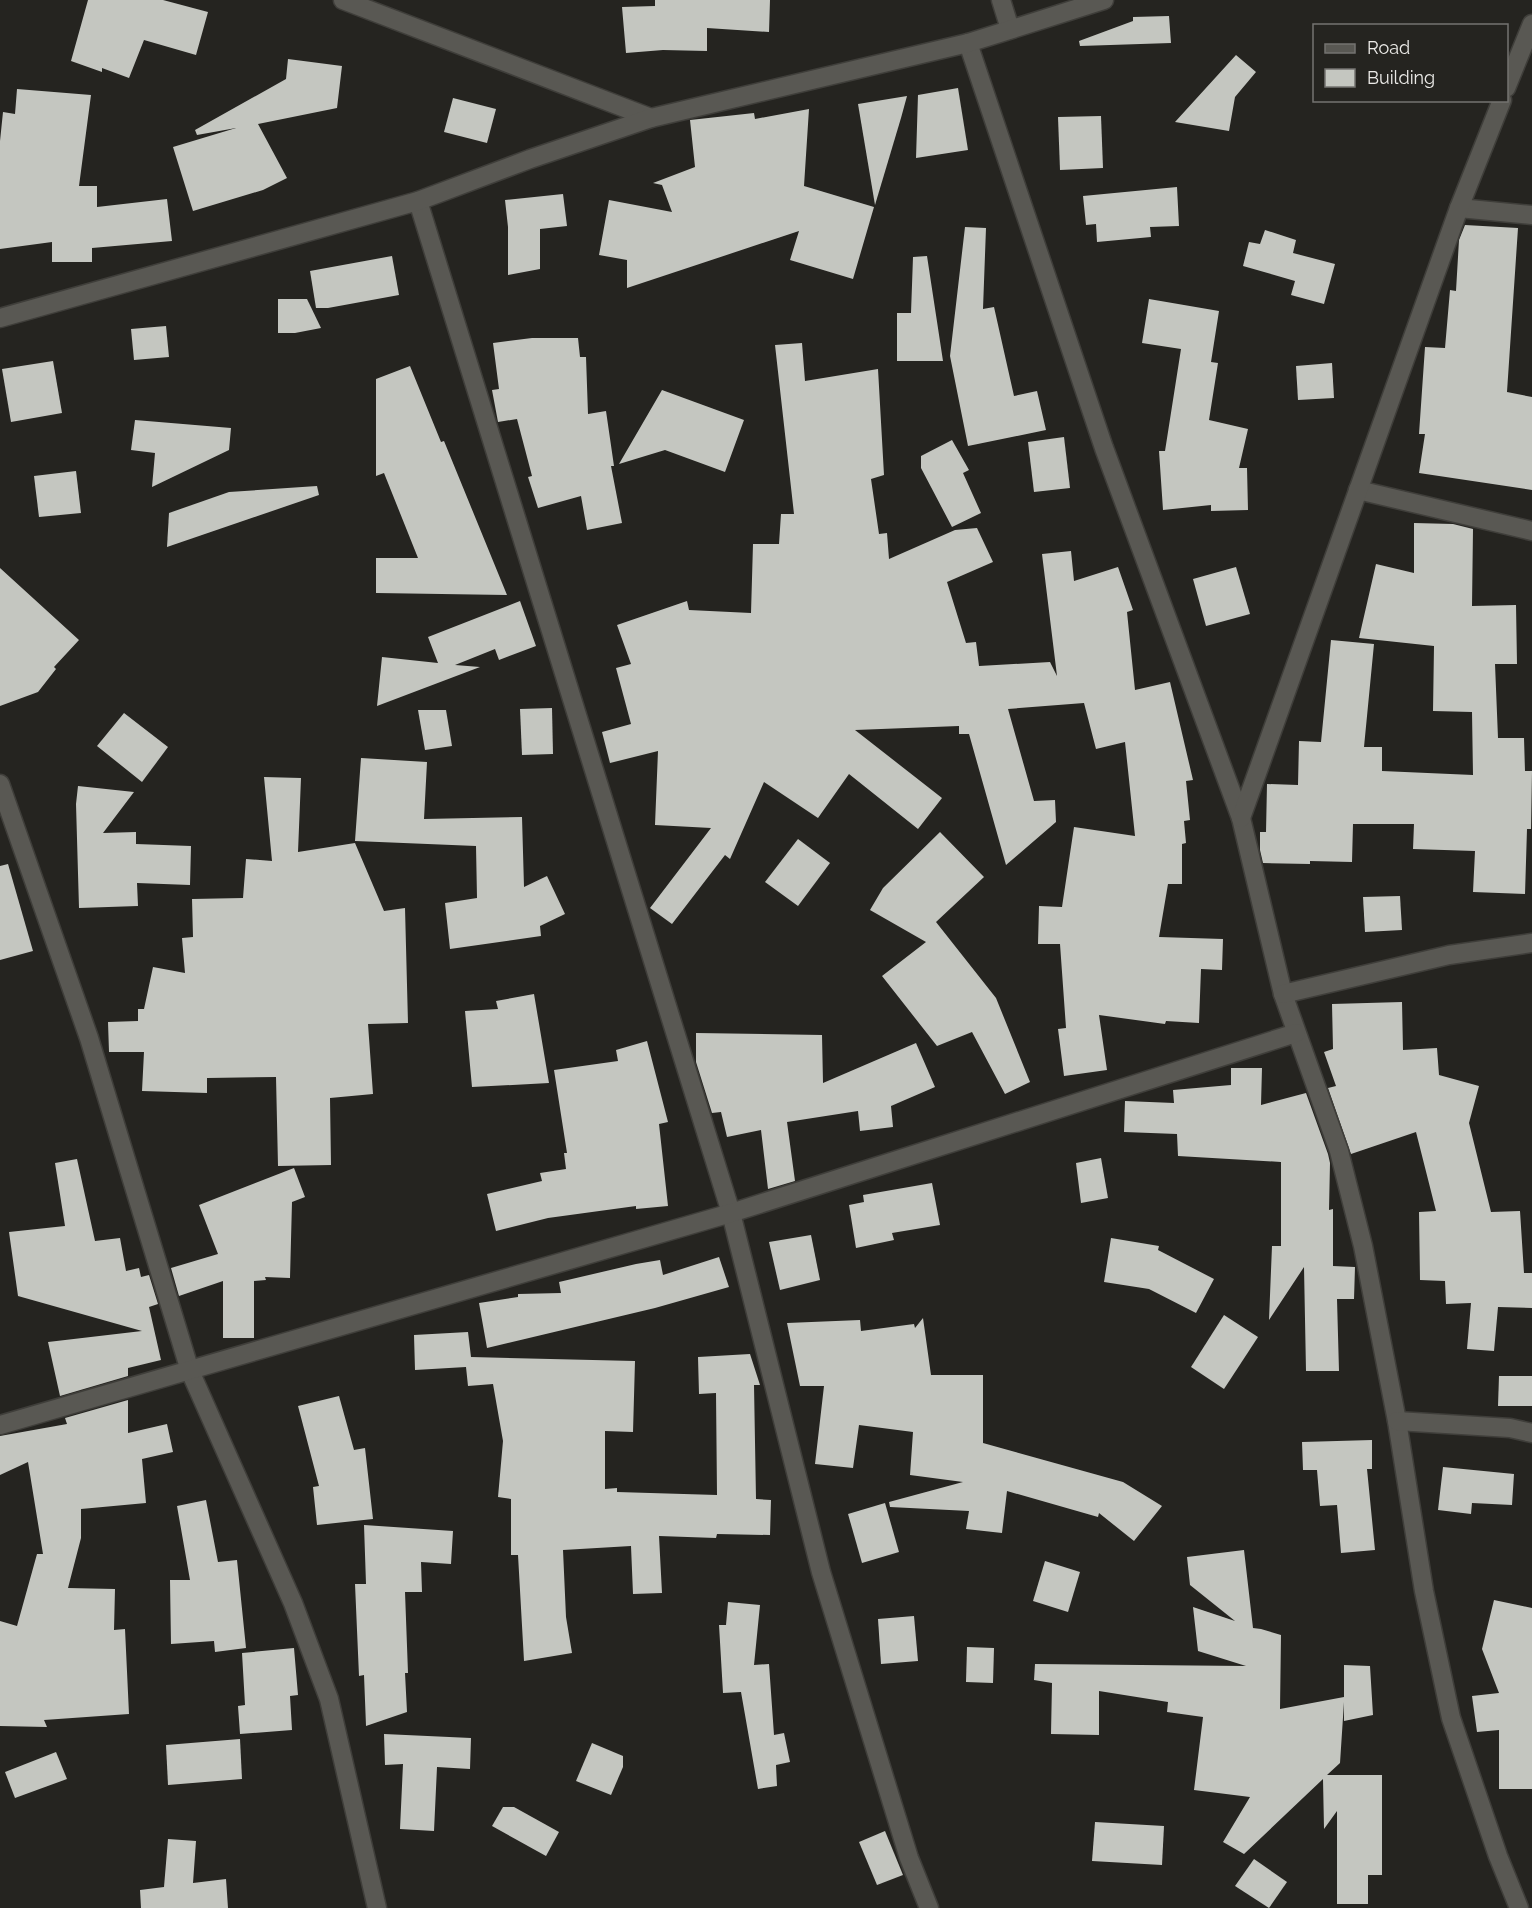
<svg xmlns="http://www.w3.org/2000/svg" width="1532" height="1908" viewBox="0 0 1532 1908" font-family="Raleway,sans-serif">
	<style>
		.building { fill: #c4c6c0 }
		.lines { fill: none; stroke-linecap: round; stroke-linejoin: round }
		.minor-casing { stroke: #3f3e3a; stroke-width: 21 }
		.minor { stroke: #595853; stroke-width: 18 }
	</style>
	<rect width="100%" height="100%" fill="#252420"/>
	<g class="building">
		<polygon points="88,0 163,0 208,12 196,55 144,40 129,78 102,68 102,72 71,61"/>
		<polygon points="655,0 770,0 769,32 707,28 707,51 663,50 626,53 622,7 655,6"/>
		<polygon points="1169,16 1171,43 1080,46 1079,41 1133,21 1133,17"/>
		<polygon points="1236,55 1256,72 1235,97 1229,131 1175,122"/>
		<polygon points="288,59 342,66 337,108 258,124 287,178 263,190 193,211 173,147 236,128 197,135 195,130 286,79"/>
		<polygon points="958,88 968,150 916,158 918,95"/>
		<polygon points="17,89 91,95 79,186 97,186 97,207 167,199 172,241 92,248 92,262 52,262 52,242 0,249 0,141 3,112 15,114"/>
		<polygon points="907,96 901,118 875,205 858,104"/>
		<polygon points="453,98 496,109 487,143 444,132"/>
		<polygon points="809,109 804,186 874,207 853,279 790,260 799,231 627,288 627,260 599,255 609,200 672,212 662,185 653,183 695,167 690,120 754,113 755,119"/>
		<polygon points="1101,116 1103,168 1060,170 1058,117"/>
		<polygon points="1177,187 1179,226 1150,227 1151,237 1097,242 1096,224 1086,225 1083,196"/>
		<polygon points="563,194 567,226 540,229 540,269 508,275 508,227 505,200"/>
		<polygon points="1465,225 1518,228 1507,392 1532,397 1532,490 1419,473 1425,434 1419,434 1425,347 1445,348 1450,290 1456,291 1459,240"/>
		<polygon points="965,227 986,228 983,309 994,307 1014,396 1037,391 1046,430 968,446 950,356"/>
		<polygon points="1265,230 1296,240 1293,253 1335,264 1324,304 1291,295 1295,281 1243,266 1249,242 1260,244"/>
		<polygon points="392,256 399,295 328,308 316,308 310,271"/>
		<polygon points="927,256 943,361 897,361 897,313 911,313 913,257"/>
		<polygon points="278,299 307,299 321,328 295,333 278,333"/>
		<polygon points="1149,299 1219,311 1211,362 1218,363 1209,420 1248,429 1239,468 1247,468 1248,510 1211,511 1211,505 1163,510 1159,451 1165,451 1181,349 1142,343"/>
		<polygon points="166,326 169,357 134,360 131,329"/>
		<polygon points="532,338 578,338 580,357 586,357 588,414 606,411 614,466 611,466 622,523 587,530 581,496 538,508 528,477 532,476 517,419 498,422 492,390 499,389 493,343"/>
		<polygon points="802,343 805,381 878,369 884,475 871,479 879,534 887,533 889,559 955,530 977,528 993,562 947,582 966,643 976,642 979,666 1050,662 1057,676 1042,554 1071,551 1074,581 1118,567 1133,610 1127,612 1135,690 1170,682 1193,780 1186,781 1190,820 1184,821 1186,843 1182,844 1182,884 1168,884 1159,937 1223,939 1222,970 1201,969 1199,1023 1166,1021 1165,1024 1099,1015 1107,1070 1064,1076 1058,1029 1066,1028 1060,944 1038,944 1039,906 1062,907 1074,827 1135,836 1125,742 1096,749 1084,703 1008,709 1034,801 1055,800 1056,822 1006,865 969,734 959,734 959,726 855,730 942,798 918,829 849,774 818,818 764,782 730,859 725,855 672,924 650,908 711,828 655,825 658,751 610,763 602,732 631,724 616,668 631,664 617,625 687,601 689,610 751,613 753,544 779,544 781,514 794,514 775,345"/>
		<polygon points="53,361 62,413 11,422 2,369"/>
		<polygon points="1332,363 1334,398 1298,400 1296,366"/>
		<polygon points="410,366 441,442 444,441 507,595 376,593 376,558 418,558 384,473 376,476 376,379"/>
		<polygon points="662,390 744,420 725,472 665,450 619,464"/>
		<polygon points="135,420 231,428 229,450 152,487 155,453 131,450"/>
		<polygon points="1064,437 1070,488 1034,492 1028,442"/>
		<polygon points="952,440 969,470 963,473 981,513 952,527 921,468 921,456"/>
		<polygon points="76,471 81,513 39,517 34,476"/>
		<polygon points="317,486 319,495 167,547 169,513 229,492"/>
		<polygon points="1414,523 1453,524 1473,529 1472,606 1516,605 1517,664 1495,664 1498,738 1524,738 1525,771 1532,771 1531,829 1527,829 1525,894 1473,892 1475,851 1413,849 1414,824 1353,824 1352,862 1310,861 1310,864 1263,863 1260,850 1260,832 1266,832 1267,784 1298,785 1299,741 1321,742 1331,640 1374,644 1364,747 1382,747 1382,771 1473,775 1472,712 1433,711 1434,646 1359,638 1376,564 1414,573"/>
		<polygon points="1236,567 1250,614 1206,626 1193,579"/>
		<polygon points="0,568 79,640 54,667 56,669 38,692 0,706"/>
		<polygon points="520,601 536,646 499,660 495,649 455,665 480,667 377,706 382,657 438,663 428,637"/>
		<polygon points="552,708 553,754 522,755 520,709"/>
		<polygon points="418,710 446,710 452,746 425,750"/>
		<polygon points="124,713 168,747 142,782 97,746"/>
		<polygon points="361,758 427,762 424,819 522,817 524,887 547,876 565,914 540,926 541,936 450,949 445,903 477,898 476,846 355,841"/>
		<polygon points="264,777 301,778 298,852 355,843 384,911 405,908 408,1023 368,1024 373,1094 330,1098 331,1165 278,1166 276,1077 207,1078 207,1093 142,1091 144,1052 109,1052 108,1022 138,1021 138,1009 144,1009 153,967 185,973 182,938 193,937 192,899 243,898 246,859 272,861"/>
		<polygon points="78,786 134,792 103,833 136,832 136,844 191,846 190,885 137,883 138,906 79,908 76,804"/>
		<polygon points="940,832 984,877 936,922 996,998 1030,1082 1005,1094 972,1032 937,1046 882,976 926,942 870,910 883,888"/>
		<polygon points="798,839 830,863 798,906 765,882"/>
		<polygon points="8,864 33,951 0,960 0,866"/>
		<polygon points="1400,896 1402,930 1365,932 1363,897"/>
		<polygon points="534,994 549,1083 472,1087 465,1011 498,1009 496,1001"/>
		<polygon points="1402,1002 1403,1050 1437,1048 1439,1075 1479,1086 1469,1123 1491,1212 1520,1211 1524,1273 1532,1273 1532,1308 1498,1307 1494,1351 1467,1349 1471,1303 1446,1304 1445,1281 1420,1280 1419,1212 1436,1211 1416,1132 1351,1154 1328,1088 1336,1086 1324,1052 1333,1049 1332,1004"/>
		<polygon points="696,1033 822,1035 823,1083 916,1043 935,1087 891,1106 893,1127 860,1131 858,1111 787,1122 795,1181 768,1189 761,1130 727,1137 721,1112 712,1113 696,1062"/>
		<polygon points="647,1041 668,1122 659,1124 668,1206 636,1209 636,1206 548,1218 496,1231 487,1194 542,1181 540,1173 566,1169 564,1153 567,1153 554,1070 618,1061 616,1050"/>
		<polygon points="1231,1068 1262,1068 1261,1105 1306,1093 1328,1154 1330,1163 1329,1210 1333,1209 1333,1266 1355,1267 1354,1299 1337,1299 1339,1371 1306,1371 1304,1267 1269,1320 1272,1246 1281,1246 1281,1162 1178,1156 1177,1134 1124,1132 1125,1101 1174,1103 1173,1090 1231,1085"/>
		<polygon points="1101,1158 1108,1198 1081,1203 1076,1163"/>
		<polygon points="77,1159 95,1241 120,1238 126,1271 139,1268 141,1277 149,1275 158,1304 149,1307 161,1360 128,1368 128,1376 60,1396 48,1342 142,1331 18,1296 9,1232 65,1226 55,1163"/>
		<polygon points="294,1168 305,1197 292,1202 290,1278 265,1277 266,1280 254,1281 254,1338 223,1338 223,1281 179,1296 171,1268 218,1254 199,1205"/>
		<polygon points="932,1183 940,1225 892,1233 894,1240 856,1248 849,1205 864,1202 863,1195"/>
		<polygon points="811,1235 820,1280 780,1290 769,1242"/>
		<polygon points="1111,1238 1159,1246 1158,1250 1214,1279 1196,1313 1149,1289 1104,1282"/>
		<polygon points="719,1257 729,1287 655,1308 487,1348 479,1303 518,1297 518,1294 561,1293 559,1282 636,1264 660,1260 663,1275"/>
		<polygon points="1224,1315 1258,1337 1224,1389 1191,1367"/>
		<polygon points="923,1318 931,1375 983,1375 983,1443 1123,1482 1162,1506 1134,1541 1099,1513 1098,1517 1007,1491 1002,1533 966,1529 969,1511 890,1507 889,1502 963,1482 910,1475 913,1432 859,1425 853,1468 815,1464 824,1386 800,1386 787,1323 860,1320 861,1331 914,1324 915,1328"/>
		<polygon points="468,1332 471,1357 635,1361 633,1432 605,1431 605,1489 617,1488 617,1492 717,1495 716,1393 699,1394 698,1357 750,1354 760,1385 754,1385 756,1499 771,1500 770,1535 717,1534 716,1538 659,1536 662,1593 633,1594 631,1546 563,1550 566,1617 572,1653 524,1661 518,1555 511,1555 511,1499 498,1497 503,1441 493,1384 468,1386 466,1367 415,1370 414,1335"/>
		<polygon points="1499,1376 1532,1376 1532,1406 1498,1406"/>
		<polygon points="339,1396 354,1450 365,1448 373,1519 317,1525 313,1487 319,1486 298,1406"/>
		<polygon points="128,1400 128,1433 167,1424 173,1452 142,1459 146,1503 81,1509 81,1538 68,1588 115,1589 114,1630 125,1629 129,1714 44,1720 47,1727 0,1726 0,1621 17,1626 37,1554 43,1554 28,1462 0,1475 0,1436 67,1424 65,1418"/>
		<polygon points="1372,1440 1372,1469 1367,1469 1375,1550 1341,1553 1337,1505 1320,1506 1317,1470 1303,1470 1302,1442"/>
		<polygon points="1443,1467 1514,1474 1512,1505 1472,1503 1471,1514 1438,1510"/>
		<polygon points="206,1500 218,1562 237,1560 246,1648 215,1652 214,1641 171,1644 170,1580 190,1580 177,1506"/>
		<polygon points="885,1503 899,1552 862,1563 848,1514"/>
		<polygon points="364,1525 453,1531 451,1564 421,1562 422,1592 405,1592 408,1673 405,1673 407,1712 366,1726 364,1675 359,1676 355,1584 366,1584"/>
		<polygon points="1244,1550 1253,1628 1261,1629 1281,1635 1280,1709 1344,1697 1344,1665 1370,1666 1373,1715 1344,1721 1344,1702 1340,1763 1327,1775 1382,1775 1382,1875 1368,1875 1368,1904 1337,1904 1337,1811 1324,1829 1323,1779 1244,1854 1223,1842 1250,1797 1194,1790 1203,1717 1167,1712 1168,1702 1099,1691 1099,1735 1051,1734 1052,1683 1034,1680 1035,1664 1246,1666 1198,1651 1193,1607 1235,1621 1190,1585 1187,1557"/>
		<polygon points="1045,1561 1080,1572 1068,1612 1033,1601"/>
		<polygon points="1494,1600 1532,1608 1532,1789 1499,1789 1499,1730 1477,1732 1472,1696 1499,1693 1482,1649"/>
		<polygon points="728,1602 760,1605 754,1665 769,1664 774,1735 784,1733 790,1762 776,1765 777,1786 758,1789 741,1692 723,1693 719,1625 726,1625"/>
		<polygon points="914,1616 918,1661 881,1664 878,1619"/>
		<polygon points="967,1647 994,1648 993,1683 966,1682"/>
		<polygon points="294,1648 298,1695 290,1696 292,1730 240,1734 238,1706 245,1705 242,1653"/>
		<polygon points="384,1734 471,1738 470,1769 437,1767 434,1831 400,1829 403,1764 385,1765"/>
		<polygon points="240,1739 242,1779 168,1785 166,1745"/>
		<polygon points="592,1743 623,1756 623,1767 611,1795 576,1781"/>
		<polygon points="56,1752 67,1779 15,1798 5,1772"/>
		<polygon points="503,1807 514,1807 559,1832 546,1856 492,1826"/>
		<polygon points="1095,1822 1164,1826 1162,1865 1092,1861"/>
		<polygon points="885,1831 903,1875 877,1885 859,1842"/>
		<polygon points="168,1839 196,1841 193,1883 226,1879 228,1908 141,1908 140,1890 164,1887"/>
		<polygon points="1254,1859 1287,1882 1269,1908 1235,1886"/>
	</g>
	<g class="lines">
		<g class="minor-casing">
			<g id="minor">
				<polyline points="343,0 651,118"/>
				<polyline points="1001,0 1010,29"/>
				<polyline points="968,43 1104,448 1241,818 1283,994 1339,1151 1363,1246 1397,1421 1424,1591 1451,1718 1498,1856 1519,1908"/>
				<polyline points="1506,88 1532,24"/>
				<polyline points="418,201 731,1213 821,1572 909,1858 929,1908"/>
				<polyline points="1459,208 1532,215"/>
				<polyline points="0,318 418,201 530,159 651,118 968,43 1104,0"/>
				<polyline points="1358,490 1532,531"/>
				<polyline points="0,784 89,1038 190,1371 293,1603 329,1699 377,1908"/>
				<polyline points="1241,818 1459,208 1502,100"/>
				<polyline points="1283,994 1449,955 1532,943"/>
				<polyline points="1397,1421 1510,1428 1532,1433"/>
				<polyline points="0,1425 731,1213 1296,1033"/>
			</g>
		</g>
		<use href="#minor" class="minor"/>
	</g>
	<rect x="1313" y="24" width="195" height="78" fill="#252420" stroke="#747370" stroke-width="1.5"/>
	<rect x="1325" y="44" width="30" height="9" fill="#595853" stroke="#747370" stroke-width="1.5"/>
	<text x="1367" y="54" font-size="18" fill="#ebeae7">Road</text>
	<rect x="1325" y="69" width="30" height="18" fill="#c4c6c0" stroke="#747370" stroke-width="1.5"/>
	<text x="1367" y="84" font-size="18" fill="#ebeae7">Building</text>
</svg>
